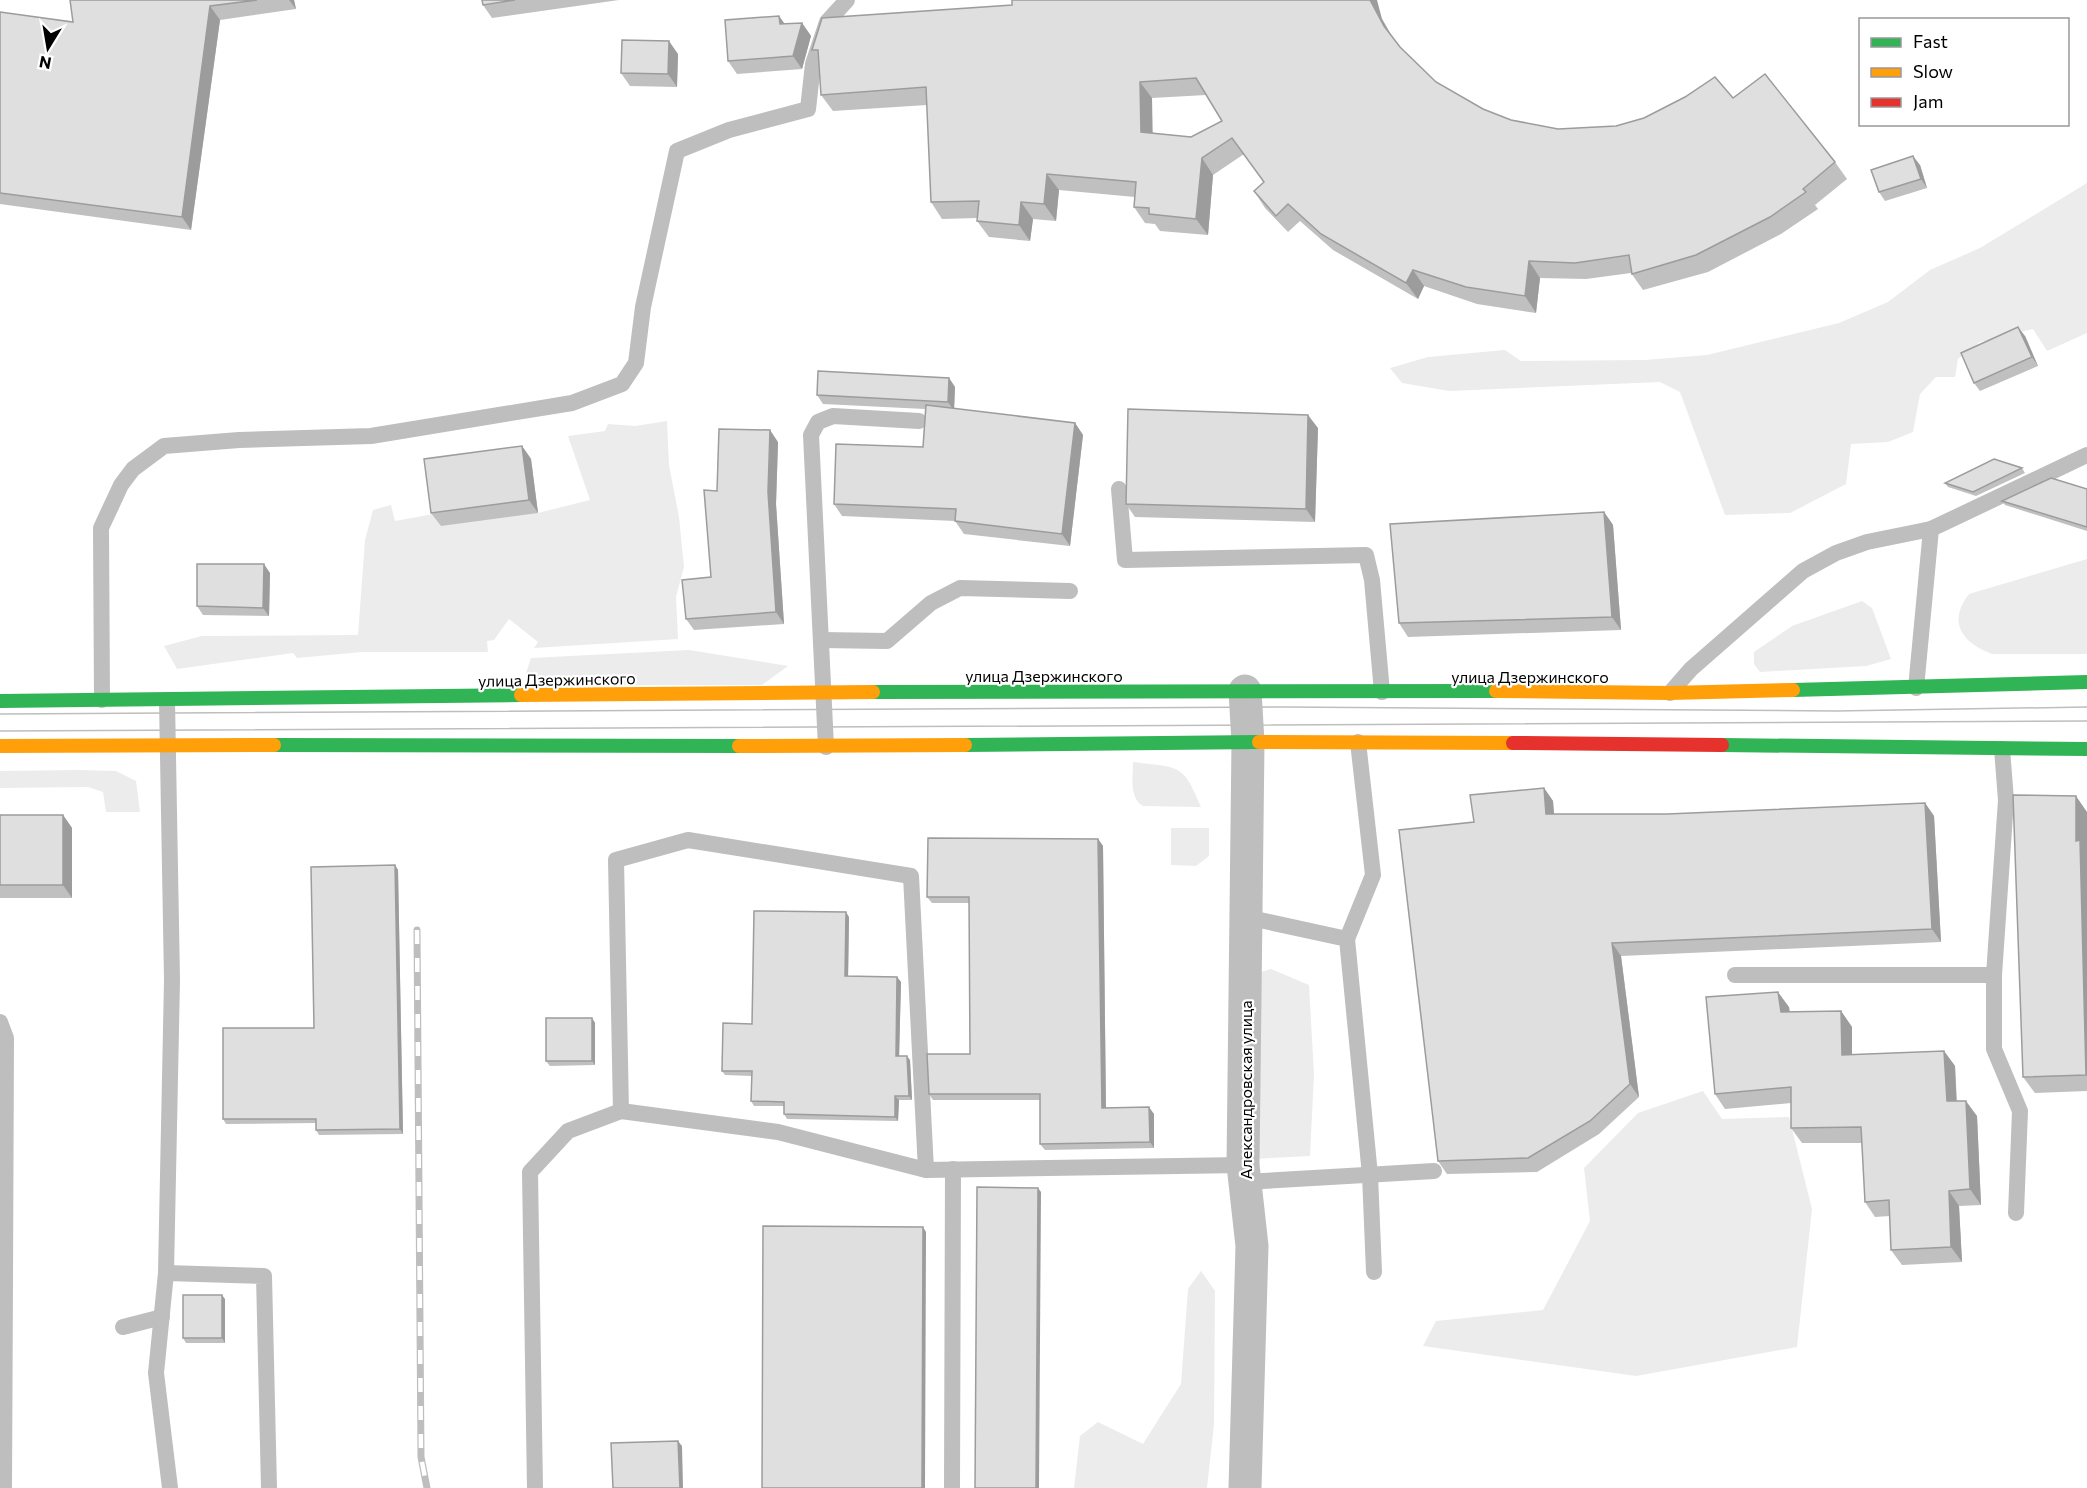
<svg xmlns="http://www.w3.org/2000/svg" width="2087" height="1488" viewBox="0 0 2087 1488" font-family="Commissioner,sans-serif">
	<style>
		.green { fill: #ececec }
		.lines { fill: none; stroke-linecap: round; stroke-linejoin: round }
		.lane { stroke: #bebebe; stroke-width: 16 }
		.street { stroke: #bebebe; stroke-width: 33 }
		.fast { stroke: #30b455; stroke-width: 14 }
		.slow { stroke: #ff9f0a; stroke-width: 14 }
		.jam { stroke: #e5322d; stroke-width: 14 }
		.tram { stroke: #bebebe; stroke-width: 1.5 }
		.rail-casing { stroke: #bebebe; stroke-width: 7 }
		.rail { stroke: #fff; stroke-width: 4.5; stroke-dasharray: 14; stroke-linecap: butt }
		.wall { fill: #c0c0c0; fill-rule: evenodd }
		.shaded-wall { fill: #9c9c9c }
		.building { fill: #dfdfdf; stroke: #9c9c9c; stroke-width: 1.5; fill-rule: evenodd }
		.labels { text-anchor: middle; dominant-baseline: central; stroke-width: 4.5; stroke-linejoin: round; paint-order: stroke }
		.street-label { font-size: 16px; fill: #000; stroke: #fff }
	</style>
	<rect width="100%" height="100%" fill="#fff"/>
	<g class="green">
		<polygon points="2087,183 2087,333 2047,351 2033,329 1980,342 1958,359 1955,377 1936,377 1920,394 1913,432 1888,442 1851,444 1846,484 1790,513 1725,515 1680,392 1660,382 1449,391 1402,383 1390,368 1428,357 1505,350 1521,361 1645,360 1707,355 1839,323 1888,302 1930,270 1980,248"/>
		<polygon points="667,421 669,465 679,517 684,567 676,597 678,639 534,648 538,642 509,619 494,640 487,641 488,652 362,652 297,658 293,653 177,669 164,646 202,636 358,635 365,540 373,510 391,505 395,521 439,513 538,513 590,500 568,436 605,431 608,424 635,426"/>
		<path d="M2087,559V654H1992C1962,643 1947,622 1969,594Z"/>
		<polygon points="1862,601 1872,608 1891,659 1866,666 1760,672 1754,664 1754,652 1792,626"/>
		<polygon points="689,650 788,666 762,685 569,685 526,673 531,658"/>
		<path d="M1133,762C1178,768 1183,762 1201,807L1143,806C1129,798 1133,777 1133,762Z"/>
		<polygon points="79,770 116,771 136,781 140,812 106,812 103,792 88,787 0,788 0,771"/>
		<polygon points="1171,828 1209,828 1209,856 1196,866 1171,865"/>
		<polygon points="1271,969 1309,985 1314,1074 1310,1156 1252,1159 1261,972"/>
		<polygon points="1703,1091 1722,1119 1789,1117 1812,1209 1797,1347 1636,1376 1423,1346 1436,1321 1543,1310 1590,1221 1584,1168 1638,1113"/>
		<polygon points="1201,1271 1215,1291 1214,1424 1207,1488 1074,1488 1080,1436 1098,1422 1143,1444 1181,1384 1188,1289"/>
	</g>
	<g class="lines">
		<g class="lane">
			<polyline points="1119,489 1125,560 1366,555 1372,580 1382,692"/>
			<polyline points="821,640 887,641 931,603 960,588 1070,591"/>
			<polyline points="1916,688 1931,529 2087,455"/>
			<polyline points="1670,693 1691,669 1803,571 1836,553 1867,542 1931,529"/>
			<polyline points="102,700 101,528 121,485 133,469 164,446 239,440 371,436 572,403 622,384 636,363 643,307 677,151 729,130 808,109 813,64 827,22 847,0"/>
			<polyline points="167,700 172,980 166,1273 264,1276 269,1488"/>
			<polyline points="826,747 811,435 818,422 833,416 919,421"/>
			<polyline points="2002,749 2006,800 1994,975 1994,1049 2020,1111 2016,1213"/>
			<polyline points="1246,917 1347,939 1370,1175 1374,1272"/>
			<polyline points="1347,939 1373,875 1358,742"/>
			<polyline points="1735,975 1994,975"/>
			<polyline points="0,1022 6,1038 5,1282"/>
			<polyline points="621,1111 778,1132 926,1170"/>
			<polyline points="1245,1182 1434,1171"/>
			<polyline points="166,1273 156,1373 170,1488"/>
			<polyline points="0,1282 5,1282 4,1488"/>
			<polyline points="123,1327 162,1317"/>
			<polyline points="535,1488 530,1172 568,1131 621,1111 616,860 688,840 911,876 926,1170 1243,1165"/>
			<polyline points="952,1488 953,1169"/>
		</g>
		<polyline class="street" points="1245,1488 1252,1246 1243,1165 1248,742 1245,691"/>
		<g class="fast">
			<polyline points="1793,690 2087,682"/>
			<polyline points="873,692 1496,691"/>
			<polyline points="0,701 521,695"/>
			<polyline points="274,745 739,746"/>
			<polyline points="965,745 1259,742"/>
			<polyline points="1722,745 2087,749"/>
		</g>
		<g class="slow">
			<polyline points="1496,691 1669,693 1793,690"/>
			<polyline points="521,695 873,692"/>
			<polyline points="1259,742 1513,743"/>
			<polyline points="0,746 274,745"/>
			<polyline points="739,746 965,745"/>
		</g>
		<polyline class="jam" points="1513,743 1722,745"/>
		<g class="tram">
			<polyline points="0,714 1285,707 1836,711 2087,707"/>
			<polyline points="0,731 2087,721"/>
		</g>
		<g class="rail-casing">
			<polyline id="rail" points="417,930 421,1457 427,1488"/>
		</g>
		<use href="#rail" class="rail"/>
	</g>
	<g class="wall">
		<polygon points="70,0 294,0 296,9 220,20 191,230 0,204 0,12 73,22"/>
		<polygon points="482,0 619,0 492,18 483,5"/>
		<polygon points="779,16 785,24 802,23 811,36 802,69 737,74 728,61"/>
		<path d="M1382,19L1393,38L1400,47L1436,82L1483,109L1511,120L1558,129L1616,126L1733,98L1835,162L1847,179L1815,205L1818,209L1781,234L1708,272L1643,290L1631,273L1586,279L1540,278L1536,313L1477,304L1424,286L1418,299L1333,250L1300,221L1288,232L1265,208L1254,191L1264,182L1244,154L1213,175L1208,235L1160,231L1155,224L1145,223L1134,207L1135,197L1059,190L1056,221L1033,219L1030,241L989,237L977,221V218L942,219L931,202L927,105L833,111L821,95L819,61L812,50ZM1206,95L1222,121L1191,137L1152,133V98Z"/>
		<polygon points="678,54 677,87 630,86 621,73"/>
		<polygon points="1920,165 1927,188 1885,201 1879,192"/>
		<polygon points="2025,336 2038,366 1980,391 1974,383"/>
		<polygon points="949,378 955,387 954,409 1075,423 1083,435 1070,546 964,534 955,521 842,516 834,504 923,447 925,409 823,404 817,395"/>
		<polygon points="1318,428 1315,522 1135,517 1126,504"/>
		<polygon points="778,442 776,504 784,624 694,630 686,619 711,577 717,491"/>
		<polygon points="522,446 531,459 538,513 441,526 431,513"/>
		<polygon points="2022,468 2025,473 1976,496 1948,487 1945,483"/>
		<polygon points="2087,489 2087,531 2005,505 2002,501"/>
		<polygon points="1604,512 1613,525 1621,630 1408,637 1399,623"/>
		<polygon points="270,573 269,616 203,615 197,606"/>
		<polygon points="1544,788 1553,801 1554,814 1667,814 1925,803 1934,816 1941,942 1621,956 1639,1097 1599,1134 1537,1172 1447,1174 1438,1161 1474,822"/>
		<polygon points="2087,812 2087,1091 2035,1093 2023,1077"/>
		<polygon points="0,815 63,815 72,828 72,898 0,898"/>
		<polygon points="1098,839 1103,846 1106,1108 1154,1114 1154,1148 1045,1150 1040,1144 1040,1100 933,1100 929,1094 970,1054 969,903 932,903 927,897"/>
		<polygon points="395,865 398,870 403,1134 319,1135 316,1130 316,1123 226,1124 223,1119 314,1028"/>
		<polygon points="849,917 848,976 897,977 901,982 899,1056 910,1060 912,1100 899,1100 898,1121 787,1119 784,1114 784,1106 754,1106 751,1101 752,1076 725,1075 722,1071 752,1024"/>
		<polygon points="1789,1007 1790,1012 1841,1011 1852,1027 1852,1055 1944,1051 1955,1066 1957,1101 1977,1116 1981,1205 1959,1206 1962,1262 1902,1265 1891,1250 1890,1216 1875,1217 1865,1202 1862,1143 1802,1143 1791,1128 1791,1103 1725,1109 1715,1094"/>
		<polygon points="592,1018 595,1023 595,1065 550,1066 546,1061"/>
		<polygon points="225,1299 225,1343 186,1343 183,1338"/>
	</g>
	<g class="shaded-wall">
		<polygon points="289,0 294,0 296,9"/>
		<polygon points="1370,0 1377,0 1382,19 1395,42 1384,26"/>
		<polygon points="210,6 220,20 191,230 182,217"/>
		<polygon points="779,16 788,29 780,24"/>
		<polygon points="802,23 811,36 802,69 793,56"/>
		<polygon points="669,41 678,54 677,87 668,74"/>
		<polygon points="1140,82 1152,98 1153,149 1141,132"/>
		<polygon points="1913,156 1920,165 1927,188 1921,179"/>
		<polygon points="1202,158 1213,175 1208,235 1196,219"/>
		<polygon points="1047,174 1059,190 1056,221 1044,204"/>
		<polygon points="1021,202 1033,219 1030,241 1019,225"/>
		<polygon points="1529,261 1540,278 1536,313 1525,296"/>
		<polygon points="1413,270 1424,286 1418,299 1406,283"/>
		<polygon points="2018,327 2025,336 2038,366 2032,357"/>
		<polygon points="949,378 955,387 954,411 948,402"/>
		<polygon points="1308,415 1318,428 1315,522 1306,509"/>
		<polygon points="1075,423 1083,435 1070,546 1062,534"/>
		<polygon points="770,430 778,442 776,504 784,624 776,612 768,492"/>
		<polygon points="522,446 531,459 538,513 529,500"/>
		<polygon points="1604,512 1613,525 1621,630 1612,617"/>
		<polygon points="264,564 270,573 269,616 263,608"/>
		<polygon points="1544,788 1553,801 1555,827 1546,814"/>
		<polygon points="2076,796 2087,812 2087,1076 2086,1075 2076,841"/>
		<polygon points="1925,803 1934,816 1941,942 1932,929"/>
		<polygon points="63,815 72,828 72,898 63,885"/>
		<polygon points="1098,839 1103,846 1106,1114 1102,1108"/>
		<polygon points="395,865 398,870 403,1134 400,1129"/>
		<polygon points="846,912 849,917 848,981 845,976"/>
		<polygon points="1612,943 1621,956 1639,1097 1630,1084"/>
		<polygon points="897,977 901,982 899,1060 896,1056"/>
		<polygon points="1778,992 1789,1007 1791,1028 1781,1012"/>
		<polygon points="1841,1011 1852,1027 1852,1070 1842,1055"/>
		<polygon points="592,1018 595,1023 595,1065 592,1061"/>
		<polygon points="1944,1051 1955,1066 1957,1117 1947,1101"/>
		<polygon points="907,1056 910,1060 912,1100 909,1096"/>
		<polygon points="895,1096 899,1100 898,1121 895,1117"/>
		<polygon points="1966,1101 1977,1116 1981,1205 1970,1189"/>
		<polygon points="1149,1107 1154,1114 1154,1148 1150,1142"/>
		<polygon points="1038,1188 1041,1192 1039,1488 1036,1488"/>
		<polygon points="1949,1191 1959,1206 1962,1262 1951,1247"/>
		<polygon points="923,1227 926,1232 925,1488 922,1488"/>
		<polygon points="222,1295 225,1299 225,1343 222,1338"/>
		<polygon points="678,1441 682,1446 683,1488 680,1488"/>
	</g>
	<g class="building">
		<polygon points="70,0 257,0 210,6 182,217 0,193 0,12 73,22"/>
		<polygon points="482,0 515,0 483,5"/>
		<path d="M1012,0H1370L1384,26L1400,47L1436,82L1483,109L1511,120L1558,129L1616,126L1644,118L1685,97L1715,77L1733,98L1765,74L1835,162L1803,189L1806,192L1770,217L1696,255L1632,274L1629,255L1575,263L1529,261L1525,296L1466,287L1413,270L1406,283L1321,234L1288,204L1276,216L1254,191L1264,182L1232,138L1202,158L1196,219L1149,214V208L1134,207L1136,182L1047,174L1044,204L1021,202L1019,225L977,221L979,201L931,202L926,87L821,95L818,50H812L822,18L1012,5ZM1196,78L1222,121L1191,137L1141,132L1140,82Z"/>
		<polygon points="779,16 780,24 802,23 793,56 728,61 725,20"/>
		<polygon points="622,40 669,41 668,74 621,73"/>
		<polygon points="1913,156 1921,179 1879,192 1871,170"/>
		<polygon points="2018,327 2032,357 1974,383 1961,353"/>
		<polygon points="818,371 949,378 948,402 817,395"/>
		<polygon points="926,405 1075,423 1062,534 955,521 956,509 834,504 836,444 923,447"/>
		<polygon points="1128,409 1308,415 1306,509 1126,504"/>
		<polygon points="719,429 770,430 768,492 776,612 686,619 682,580 711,577 704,490 717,491"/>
		<polygon points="522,446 529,500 431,513 424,459"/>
		<polygon points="1994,459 2022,468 1973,492 1945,483"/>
		<polygon points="2051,478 2087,489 2087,527 2002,501"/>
		<polygon points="1604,512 1612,617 1399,623 1390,524"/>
		<polygon points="197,564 264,564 263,608 197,606"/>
		<polygon points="1544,788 1546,814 1667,814 1925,803 1932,929 1612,943 1630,1084 1590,1121 1528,1158 1438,1161 1399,830 1474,822 1470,795"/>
		<polygon points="2013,795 2076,796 2076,841 2080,840 2086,1075 2023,1077"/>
		<rect x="0" y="815" width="63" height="70"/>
		<polygon points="928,838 1098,839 1102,1108 1149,1107 1150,1142 1040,1144 1040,1094 929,1094 927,1054 970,1054 969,897 927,897"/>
		<polygon points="395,865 400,1129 316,1130 316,1119 223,1119 223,1028 314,1028 311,867"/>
		<polygon points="754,911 846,912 845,976 897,977 896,1056 907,1056 909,1096 895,1096 895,1117 784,1114 784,1102 751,1101 752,1071 722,1071 723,1023 752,1024"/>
		<polygon points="1778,992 1781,1012 1841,1011 1842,1055 1944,1051 1947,1101 1966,1101 1970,1189 1949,1191 1951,1247 1891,1250 1889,1200 1865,1202 1861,1127 1791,1128 1791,1087 1715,1094 1706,997"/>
		<rect x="546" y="1018" width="46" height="43"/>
		<polygon points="977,1187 1038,1188 1036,1488 975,1488"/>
		<polygon points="763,1226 923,1227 922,1488 762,1488"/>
		<rect x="183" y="1295" width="39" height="43"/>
		<polygon points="678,1441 680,1488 613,1488 611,1443"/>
	</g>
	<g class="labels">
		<g class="street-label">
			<text x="1044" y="675">улица Дзержинского</text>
			<text x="1530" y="676">улица Дзержинского</text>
			<text transform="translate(557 679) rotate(-1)">улица Дзержинского</text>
			<text transform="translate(1245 1090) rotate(-90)">Александровская улица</text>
		</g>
	</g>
	<rect x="1859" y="18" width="210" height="108" fill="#ffffff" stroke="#999999" stroke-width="1.5"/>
	<rect x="1871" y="38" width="30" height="9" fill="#30b455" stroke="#999999" stroke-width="1.5"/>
	<text x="1913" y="48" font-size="18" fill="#000000">Fast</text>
	<rect x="1871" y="68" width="30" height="9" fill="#ff9f0a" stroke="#999999" stroke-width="1.5"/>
	<text x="1913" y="78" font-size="18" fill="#000000">Slow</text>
	<rect x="1871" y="98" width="30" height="9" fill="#e5322d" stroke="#999999" stroke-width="1.5"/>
	<text x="1913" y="108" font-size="18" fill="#000000">Jam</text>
	<g transform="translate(48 48) rotate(191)" stroke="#ffffff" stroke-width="4.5" paint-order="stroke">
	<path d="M0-4.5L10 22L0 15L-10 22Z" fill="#000000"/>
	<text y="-9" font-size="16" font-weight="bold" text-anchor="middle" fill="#000000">N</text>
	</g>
</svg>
